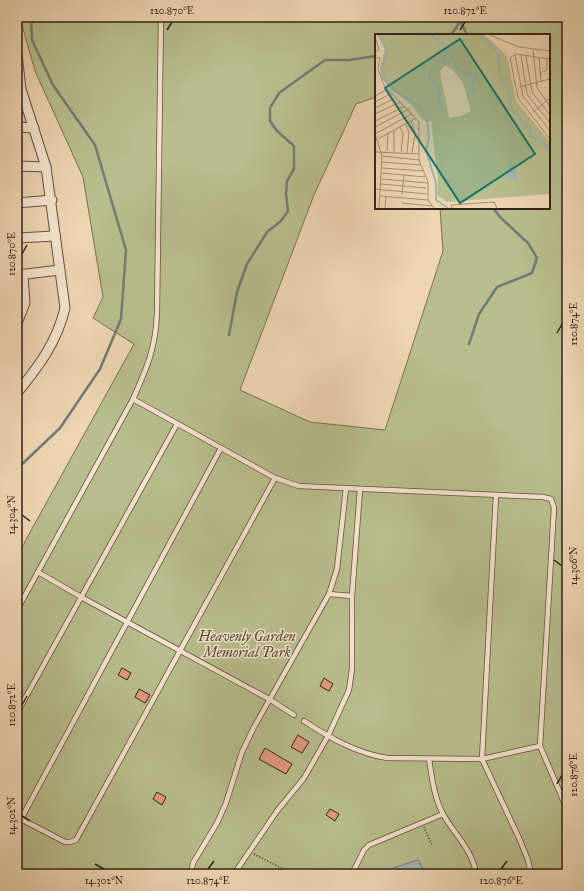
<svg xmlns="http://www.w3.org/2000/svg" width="584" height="891" viewBox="0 0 584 891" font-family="'IM FELL Great Primer',serif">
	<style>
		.green { fill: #b8be8d; stroke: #767054; fill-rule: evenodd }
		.water { fill: #9db7b7; stroke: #737b78 }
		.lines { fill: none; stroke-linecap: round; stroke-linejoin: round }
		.stream { stroke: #737b78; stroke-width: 2.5 }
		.building { fill: #e3997f; stroke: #35211a }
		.lane-casing { stroke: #634e40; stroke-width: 6 }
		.street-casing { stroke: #634e40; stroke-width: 11 }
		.path { stroke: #35211a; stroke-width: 1.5; stroke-dasharray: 1 2; stroke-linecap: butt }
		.lane { stroke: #f4e4ce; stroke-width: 4.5 }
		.street { stroke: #f4e4ce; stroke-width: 9 }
		.ticks { fill: none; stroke: #35211a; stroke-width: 1.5 }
		.labels { text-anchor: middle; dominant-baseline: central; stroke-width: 3; stroke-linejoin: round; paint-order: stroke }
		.park-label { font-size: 14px; font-style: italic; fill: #564837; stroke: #f4e4ce }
		.inset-river { fill: none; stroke: #9db7b7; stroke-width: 2 }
		.inset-road { fill: none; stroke: #a48e76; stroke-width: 1 }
		.view { fill: #0f766e; fill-opacity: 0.15; stroke: #0f766e; stroke-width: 2 }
		.inset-edge { fill: none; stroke: #35211a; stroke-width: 2 }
		.neatline { fill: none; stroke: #35211a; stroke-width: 1.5 }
		.ticks-label { font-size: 10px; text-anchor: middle; fill: #35211a }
	</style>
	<rect width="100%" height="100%" fill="#eed6b3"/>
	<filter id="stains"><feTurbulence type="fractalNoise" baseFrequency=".005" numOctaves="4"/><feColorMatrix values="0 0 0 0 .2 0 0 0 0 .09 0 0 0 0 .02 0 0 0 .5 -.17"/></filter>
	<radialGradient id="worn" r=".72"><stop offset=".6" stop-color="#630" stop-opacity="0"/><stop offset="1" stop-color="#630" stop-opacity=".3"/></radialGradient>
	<path class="green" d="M20,17H567V874H17V556L134,344L93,318L103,297L83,177L35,71L21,22ZM376,35H549V208H440L443,251L385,430L310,422L240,390L314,195L356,104L376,97Z"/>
	<polygon class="water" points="418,860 426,874 386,874 393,868"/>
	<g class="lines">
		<g class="stream">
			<polyline points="460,20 467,35"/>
			<polyline points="451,35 458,25 462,17"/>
			<polyline points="229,335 237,292 247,264 267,232 281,221 288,211 286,194 287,181 294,169 294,146 277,131 270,121 270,108 279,93 325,60 349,60 376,56"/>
			<polyline points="469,344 479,314 497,287 532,273 537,258 528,243 500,217 493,208"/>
			<polyline points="17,469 60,428 100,369 121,319 126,250 95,145 53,85 32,40 31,17"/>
		</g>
	</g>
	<g class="building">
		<polygon points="122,668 131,673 127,680 118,675"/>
		<polygon points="324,678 333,684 329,691 320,686"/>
		<polygon points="139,689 150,695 145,703 135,697"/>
		<polygon points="298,735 309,742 302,753 291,747"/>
		<polygon points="265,748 292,764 286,774 259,759"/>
		<polygon points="157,792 166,797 162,805 153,799"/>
		<polygon points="330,809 339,814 335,821 326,815"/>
	</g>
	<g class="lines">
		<g class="lane-casing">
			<g id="lane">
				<polyline points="133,399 275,478 299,486 543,497 551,499 554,508 540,746 567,809"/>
				<polyline points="496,495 482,759 519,838 528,860 531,874"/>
				<polyline points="38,572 81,597 269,699 294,715"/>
				<polyline points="329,594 352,596"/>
				<path d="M17,610L133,399C147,368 156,347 157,312L161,17"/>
				<polyline points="17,713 177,424"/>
				<path d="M304,721C330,738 356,753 387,758L482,759L540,746"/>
				<path d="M429,759C432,778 434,797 443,814C454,834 473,850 476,874"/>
				<polyline points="17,817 65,842 70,842 76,840 275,478"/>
				<polyline points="21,819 221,448"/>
				<polyline points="191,874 193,863 217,823 226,803 242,752 253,729 329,594 337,569 346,488"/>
				<polyline points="234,874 277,811 304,778 328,736 349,690 352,669 352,596 360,489"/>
				<polyline points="352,874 364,850 369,845 443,814"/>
			</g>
		</g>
		<g class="street-casing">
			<g id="street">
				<path d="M17,54L21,89L46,167L65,308C57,342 39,366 17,393"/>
				<polyline points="17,127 34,128"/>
				<polyline points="17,166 46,167"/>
				<polyline points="17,203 52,200"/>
				<polyline points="17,238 55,236"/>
				<polyline points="18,275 60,270"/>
				<polyline points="17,323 25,303 23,275"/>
			</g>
		</g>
		<g class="path">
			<polyline points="424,827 432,845"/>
			<polyline points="254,854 293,874"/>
		</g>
		<use href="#lane" class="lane"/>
		<use href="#street" class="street"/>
	</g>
	<path class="ticks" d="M167,30L172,22M460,30L465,22M22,254L27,245M557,333L562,324M22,515L30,521M554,560L562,566M22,705L27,696M557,784L562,775M22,816L30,821M95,864L104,869M208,869L214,861M501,869L507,861"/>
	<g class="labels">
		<g class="park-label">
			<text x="247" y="636">Heavenly Garden<tspan x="247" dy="16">Memorial Park</tspan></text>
		</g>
	</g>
	<g transform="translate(375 34)">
		<rect width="175" height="175" fill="#eed6b3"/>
		<path d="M2,1H109L112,3L132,22L141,67L175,108V160L72,168L62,161L63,147L56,87H49L36,70L15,55L7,44L5,35L10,14ZM70,31L77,35L88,49L96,77L85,82L74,84L65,38Z" fill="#b8be8d" fill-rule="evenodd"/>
		<path d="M136,130L141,134L142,145H134L133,134Z" fill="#9db7b7"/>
		<path class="inset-river" d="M5,1L12,18L6,35L9,45L18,56L35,65L47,76L52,85L54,104L51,116L61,149V166L73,174M55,1L69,10L71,19L69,25L57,35L54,43L65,57L64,67L68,78M104,1L114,8L123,21L125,40L133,53L137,76L154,94L156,102L171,111L175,119M71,18L78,23L82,36L101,42L98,49L99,59"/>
		<path class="inset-road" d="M115,1L144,13L175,17M0,2L4,16L0,18M158,16L162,54L175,72M140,21L148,62L175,97M146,21L152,60L175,89M151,22L157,58L175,81M0,24H5L3,35L9,51L44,88V126L53,148V166L59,174M164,24L166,48M175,25L141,20L135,24L143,64L175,105M165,39L172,36V24M144,53L175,45M0,62L13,55M0,68L17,59M0,74L20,64M158,78L175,64M0,80L25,68M0,87L30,72M36,87L40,99L37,119M31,91L34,98L32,119M0,93L34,75M25,93L28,100L26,118M19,96V118M0,100L7,122L4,174M0,100L37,80M3,105L41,84M0,115V153M12,117L13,99M1,118L43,120M7,122L44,126M7,128L46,131M7,134L48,137M7,139L50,143M7,145L53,149M6,150L51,154M0,155L52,160M27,160L29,141M5,162L53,166M27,169L57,172M10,174L11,162M77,174L76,171L119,168L122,174"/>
		<path class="view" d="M85,5L160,120L85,169L10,54Z"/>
		<rect width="175" height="175" class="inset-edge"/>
	</g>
	<rect width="584" height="891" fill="none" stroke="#eed6b3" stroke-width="44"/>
	<rect x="22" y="22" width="540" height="847" class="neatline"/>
	<g class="ticks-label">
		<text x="172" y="14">120.870°E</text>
		<text x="465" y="14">120.872°E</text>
		<text transform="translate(11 254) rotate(-90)" y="4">120.870°E</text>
		<text transform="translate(573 324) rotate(-90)" y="4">120.874°E</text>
		<text transform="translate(11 515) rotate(-90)" y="4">14.304°N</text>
		<text transform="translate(573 566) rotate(-90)" y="4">14.306°N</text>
		<text transform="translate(11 705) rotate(-90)" y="4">120.872°E</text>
		<text transform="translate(573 775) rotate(-90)" y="4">120.876°E</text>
		<text transform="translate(11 816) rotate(-90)" y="4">14.302°N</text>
		<text x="104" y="884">14.302°N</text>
		<text x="208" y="884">120.874°E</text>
		<text x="501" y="884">120.876°E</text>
	</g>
	<rect width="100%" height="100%" filter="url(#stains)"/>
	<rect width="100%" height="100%" fill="url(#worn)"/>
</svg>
